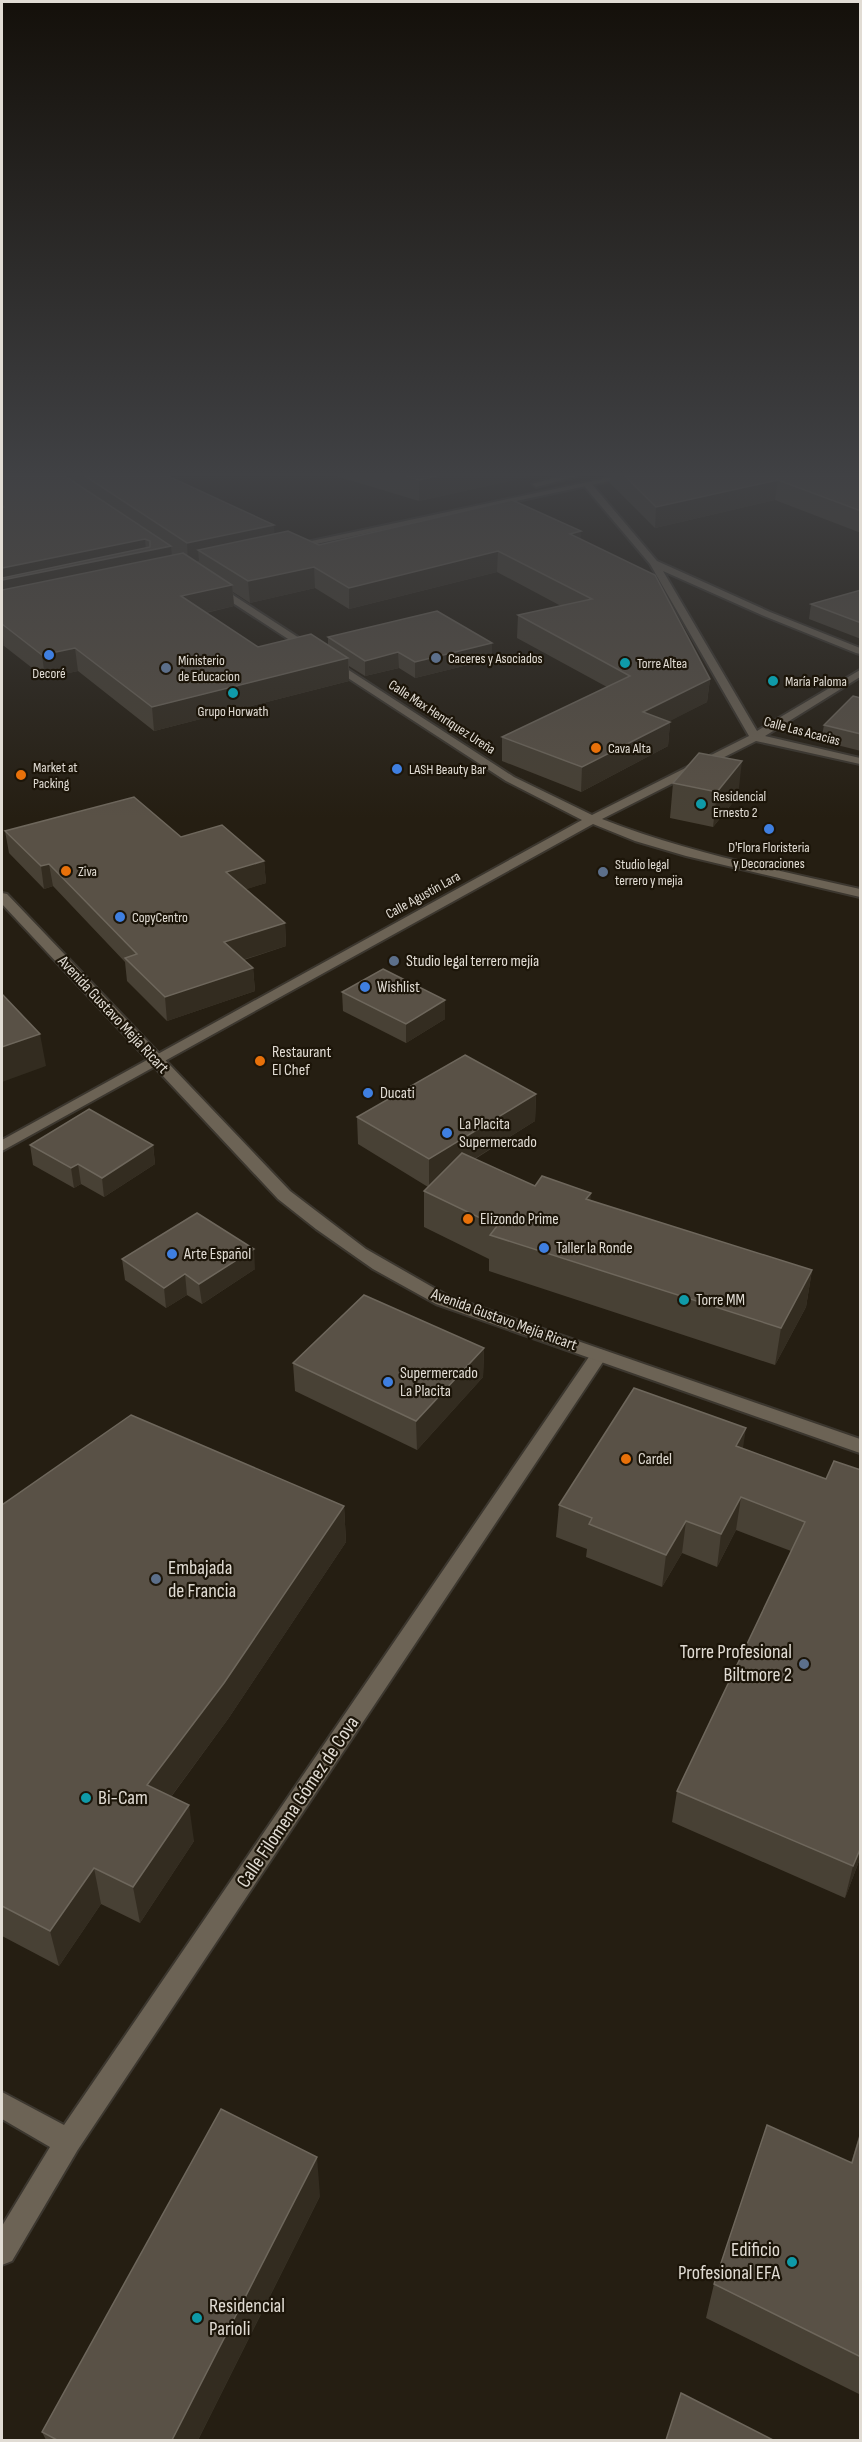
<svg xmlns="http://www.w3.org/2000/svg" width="862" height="2442" viewBox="0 0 862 2442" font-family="'Sofia Sans Condensed',sans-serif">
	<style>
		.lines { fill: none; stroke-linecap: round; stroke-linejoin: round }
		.minor-casing { stroke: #3c372f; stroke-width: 4 }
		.tertiary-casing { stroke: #3c372f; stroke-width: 4 }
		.secondary-casing { stroke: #3c372f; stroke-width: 4 }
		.minor { fill: #6c6355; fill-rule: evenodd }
		.tertiary { fill: #6c6355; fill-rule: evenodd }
		.secondary { fill: #6c6355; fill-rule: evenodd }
		.wall { fill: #484135 }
		.shaded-wall { fill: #332c20 }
		.building { fill: #595146; stroke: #6e675c; stroke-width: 1.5 }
		.shop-dot { fill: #3f7fe0; stroke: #1c1509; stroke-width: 2 }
		.service-dot { fill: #5c6f8a; stroke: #1c1509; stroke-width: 2 }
		.culture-dot { fill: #0f9aa8; stroke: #1c1509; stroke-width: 2 }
		.food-dot { fill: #e8710a; stroke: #1c1509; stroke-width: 2 }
		.labels { text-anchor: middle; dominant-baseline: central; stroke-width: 4.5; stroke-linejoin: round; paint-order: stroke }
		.far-poi-label { font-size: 14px; fill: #e1dcd4; stroke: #1c1509; text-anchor: start }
		.far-street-label { font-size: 14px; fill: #e1dcd4; stroke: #1c1509 }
		.poi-label { font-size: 16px; fill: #e1dcd4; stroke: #1c1509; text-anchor: start }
		.street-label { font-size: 16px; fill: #e1dcd4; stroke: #1c1509 }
		.near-poi-label { font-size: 20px; fill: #e1dcd4; stroke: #1c1509; text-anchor: start }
		.near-street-label { font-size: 20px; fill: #e1dcd4; stroke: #1c1509 }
	</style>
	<rect width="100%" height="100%" fill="#251e12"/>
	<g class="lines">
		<g class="minor-casing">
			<g id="minor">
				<path d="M585,483H591L657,561L770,612L860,648V654L856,653L764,616L663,571L757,731L860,670V677L765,736L860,758V764L756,741L602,819C685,852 773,869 860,889V897L686,856L635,841L593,824L2,1151V1140L582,820L506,781L213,590V586H219L514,777L592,815L749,736L650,564L585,487Z"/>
				<polygon points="599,1349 605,1351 608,1355 605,1359 77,2151 12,2261 2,2265 2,2226 50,2147 2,2119 2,2092 64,2125 593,1351"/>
			</g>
		</g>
		<g class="tertiary-casing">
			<polygon id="tertiary" points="2,893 7,894 290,1191 366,1249 448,1296 860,1439 860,1453 436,1304 373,1269 316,1229 278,1199 2,904"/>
		</g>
		<g class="secondary-casing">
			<g id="secondary">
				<polygon points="561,476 577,476 536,487 532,484"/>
				<polygon points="616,476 633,476 293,549 288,546"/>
			</g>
		</g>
		<use href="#minor" class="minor"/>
		<use href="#tertiary" class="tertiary"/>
		<use href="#secondary" class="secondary"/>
	</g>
	<g class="wall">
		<polygon points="2,476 168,476 274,534 319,545 580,539 710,679 707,702 669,721 670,722 668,746 581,792 502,761 502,737 607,687 517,638 518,615 561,606 497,572 349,609 315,588 250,603 233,592 234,606 206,613 258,647 328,645 328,637 492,659 415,678 399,668 365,676 349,666 349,681 154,731 78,671 45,678 4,646 2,646"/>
		<polygon points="336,476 531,476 419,501"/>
		<polygon points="611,476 861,476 861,533 775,500 655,528 610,483"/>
		<polygon points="861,590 861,639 809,619 811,604"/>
		<polygon points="861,698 861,751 821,741 824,725"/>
		<polygon points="673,783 738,796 713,827 670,818"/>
		<polygon points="5,831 181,837 264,861 266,883 246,889 285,923 286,946 244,960 253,968 255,991 167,1021 127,981 125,962 53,886 44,889 9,853"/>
		<polygon points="342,992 445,1019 406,1043 343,1011"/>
		<polygon points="536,1094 535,1121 475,1159 535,1186 590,1201 812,1270 806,1307 775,1365 489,1271 489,1259 424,1227 424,1191 428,1187 358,1144 357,1117"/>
		<polygon points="30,1145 153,1145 155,1164 104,1197 81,1184 74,1188 33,1165"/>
		<polygon points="122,1259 255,1269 202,1304 187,1295 166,1308 125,1280"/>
		<polygon points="484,1348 483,1377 417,1450 295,1391 293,1363"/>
		<polygon points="743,1449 826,1479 861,1470 861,1856 845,1898 672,1822 677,1791 791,1551 736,1530 717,1567 682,1553 662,1587 586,1557 587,1549 556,1537 559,1505"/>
		<polygon points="2,1505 344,1506 346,1542 228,1719 171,1797 194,1841 140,1923 101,1904 59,1966 2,1936"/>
		<polygon points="861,2129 861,2395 706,2318 714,2284 851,2163"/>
		<polygon points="320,2196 198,2440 46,2440 42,2432"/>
	</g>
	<g class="shaded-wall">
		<polygon points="437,476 531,476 419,501 419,480"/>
		<polygon points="778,480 775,500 655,528 656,507"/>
		<polygon points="274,525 275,545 198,550 199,561 188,564 187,543"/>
		<polygon points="581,531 580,552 570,534"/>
		<polygon points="145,539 146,551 171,546 173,567 2,603 2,568"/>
		<polygon points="498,551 497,572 349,609 349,588"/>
		<polygon points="314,567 315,588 250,603 248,581"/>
		<polygon points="232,585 234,606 182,618 181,596"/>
		<polygon points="2,627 4,646 2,646"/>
		<polygon points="492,643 492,659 415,678 415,662"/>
		<polygon points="75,648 78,671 45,678 42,655"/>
		<polygon points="398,652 399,668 365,676 365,661"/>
		<polygon points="348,658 349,681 154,731 152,707"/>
		<polygon points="710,679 707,702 641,736 643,712"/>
		<polygon points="670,722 668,746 581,792 582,767"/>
		<polygon points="742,761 738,796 713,827 717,792"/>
		<polygon points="264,861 266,883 228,895 226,872"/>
		<polygon points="49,864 53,886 44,889 41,866"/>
		<polygon points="285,923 286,946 226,965 224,942"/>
		<polygon points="253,968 255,991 167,1021 165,997"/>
		<polygon points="445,1000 445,1019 406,1043 406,1024"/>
		<polygon points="40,1034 46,1066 2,1082 2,1047"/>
		<polygon points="536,1094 535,1121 429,1187 429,1159"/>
		<polygon points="153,1145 155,1164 104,1197 102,1178"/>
		<polygon points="78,1164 81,1184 74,1188 71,1168"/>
		<polygon points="591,1193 588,1229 586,1199"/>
		<polygon points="254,1249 255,1269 202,1304 199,1284"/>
		<polygon points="812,1270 806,1307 775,1365 781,1328"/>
		<polygon points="185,1274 187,1295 166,1308 164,1288"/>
		<polygon points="484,1348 483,1377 417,1450 416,1421"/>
		<polygon points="746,1428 741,1461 736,1446"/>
		<polygon points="741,1497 736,1530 717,1567 721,1534"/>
		<polygon points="344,1506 346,1542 228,1719 153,1821 147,1785"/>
		<polygon points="686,1521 682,1553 662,1587 666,1555"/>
		<polygon points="189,1805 194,1841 140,1923 133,1887"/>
		<polygon points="861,1847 861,1856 845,1898 853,1866"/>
		<polygon points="94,1868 101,1904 59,1966 50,1931"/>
		<polygon points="317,2157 320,2196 198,2440 172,2440"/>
	</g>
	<g class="building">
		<polygon points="2,476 65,476 171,546 2,580 2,578 150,547 150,541 145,539 2,568 2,508 4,507 2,505"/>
		<polygon points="85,476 168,476 274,525 187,543"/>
		<polygon points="406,476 437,476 419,480"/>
		<polygon points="625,476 861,476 861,511 778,480 656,507"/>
		<polygon points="512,500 581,531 570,534 655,575 710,679 643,712 670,722 582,767 502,737 630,676 518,615 592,599 498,551 349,588 314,567 248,581 198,550 288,531 319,545"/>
		<polygon points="183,553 232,585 181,596 258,647 311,634 348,658 152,707 75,648 42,655 2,624 2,590"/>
		<polygon points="861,590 861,623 811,604"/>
		<polygon points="437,611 492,643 415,662 398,652 365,661 328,637"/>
		<polygon points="853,696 861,698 861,734 824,725"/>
		<polygon points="699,753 742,761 717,792 673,783"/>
		<polygon points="134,797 181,837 222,825 264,861 226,872 285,923 224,942 253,968 165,997 125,958 137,954 49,864 41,866 5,831"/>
		<polygon points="383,969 445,1000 406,1024 342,992"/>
		<polygon points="2,994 40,1034 2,1047"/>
		<polygon points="465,1055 536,1094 429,1159 357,1117"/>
		<polygon points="89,1109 153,1145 102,1178 78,1164 71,1168 30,1145"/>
		<polygon points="462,1153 535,1186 542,1176 591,1193 586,1199 812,1270 781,1328 490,1235 497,1226 424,1191"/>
		<polygon points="197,1213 254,1249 199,1284 185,1274 164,1288 122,1259"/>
		<polygon points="364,1295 484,1348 416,1421 293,1363"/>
		<polygon points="634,1388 746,1428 736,1446 826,1479 834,1461 861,1470 861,1847 853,1866 677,1791 805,1522 741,1497 721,1534 686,1521 666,1555 589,1524 592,1518 559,1505"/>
		<polygon points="131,1415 344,1506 224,1683 147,1785 189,1805 133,1887 94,1868 50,1931 2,1906 2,1505"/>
		<polygon points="221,2109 317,2157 172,2440 57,2440 42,2432"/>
		<polygon points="767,2125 852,2163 861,2133 861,2357 714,2284"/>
		<polygon points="681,2393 773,2440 666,2440"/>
	</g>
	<linearGradient id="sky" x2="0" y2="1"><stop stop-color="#14100a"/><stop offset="0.58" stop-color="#404144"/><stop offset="1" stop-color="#404144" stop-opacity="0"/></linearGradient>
	<rect width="862" height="818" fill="url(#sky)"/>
	<g class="shop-dot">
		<circle cx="49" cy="655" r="6"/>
		<circle cx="397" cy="769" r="6"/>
		<circle cx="769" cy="829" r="6"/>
		<circle cx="120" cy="917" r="6"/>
		<circle cx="365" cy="987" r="6"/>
		<circle cx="368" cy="1093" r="6"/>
		<circle cx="447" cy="1133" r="6"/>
		<circle cx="544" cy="1248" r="6"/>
		<circle cx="172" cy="1254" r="6"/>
		<circle cx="388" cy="1382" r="6"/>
	</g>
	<g class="service-dot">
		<circle cx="436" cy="658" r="6"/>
		<circle cx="166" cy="668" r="6"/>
		<circle cx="603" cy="872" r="6"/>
		<circle cx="394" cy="961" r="6"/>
		<circle cx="156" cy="1579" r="6"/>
		<circle cx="804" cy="1664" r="6"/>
	</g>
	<g class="culture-dot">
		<circle cx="625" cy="663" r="6"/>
		<circle cx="773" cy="681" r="6"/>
		<circle cx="233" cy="693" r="6"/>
		<circle cx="701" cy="804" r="6"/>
		<circle cx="684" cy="1300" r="6"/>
		<circle cx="86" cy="1798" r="6"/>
		<circle cx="792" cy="2262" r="6"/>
		<circle cx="197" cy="2318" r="6"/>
	</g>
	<g class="food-dot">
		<circle cx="596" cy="748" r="6"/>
		<circle cx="21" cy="775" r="6"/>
		<circle cx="66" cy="871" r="6"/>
		<circle cx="260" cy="1061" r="6"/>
		<circle cx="468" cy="1219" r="6"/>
		<circle cx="626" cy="1459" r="6"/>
	</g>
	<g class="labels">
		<g class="far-poi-label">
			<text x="448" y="658">Caceres y Asociados</text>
			<text x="178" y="660">Ministerio<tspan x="178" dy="16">de Educacion</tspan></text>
			<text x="637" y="663">Torre Altea</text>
			<text x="49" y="673" text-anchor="middle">Decoré</text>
			<text x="785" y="681">María Paloma</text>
			<text x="233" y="711" text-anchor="middle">Grupo Horwath</text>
			<text x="608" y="748">Cava Alta</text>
			<text x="33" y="767">Market at<tspan x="33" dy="16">Packing</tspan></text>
			<text x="409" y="769">LASH Beauty Bar</text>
			<text x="713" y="796">Residencial<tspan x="713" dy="16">Ernesto 2</tspan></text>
			<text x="769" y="847" text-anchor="middle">D'Flora Floristeria<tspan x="769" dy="16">y Decoraciones</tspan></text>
			<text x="615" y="864">Studio legal<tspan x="615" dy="16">terrero y mejia</tspan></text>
			<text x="78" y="871">Ziva</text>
			<text x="132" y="917">CopyCentro</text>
		</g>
		<g class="far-street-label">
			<text transform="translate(442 717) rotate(33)">Calle Max Henríquez Ureña</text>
			<text transform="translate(802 731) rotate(15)">Calle Las Acacias</text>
			<text transform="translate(423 895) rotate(-29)">Calle Agustín Lara</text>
		</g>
		<g class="poi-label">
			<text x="406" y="961">Studio legal terrero mejía</text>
			<text x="377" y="987">Wishlist</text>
			<text x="272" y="1052">Restaurant<tspan x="272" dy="18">El Chef</tspan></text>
			<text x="380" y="1093">Ducati</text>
			<text x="459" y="1124">La Placita<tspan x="459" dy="18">Supermercado</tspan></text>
			<text x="480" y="1219">Elizondo Prime</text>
			<text x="556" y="1248">Taller la Ronde</text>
			<text x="184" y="1254">Arte Español</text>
			<text x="696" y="1300">Torre MM</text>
			<text x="400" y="1373">Supermercado<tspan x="400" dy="18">La Placita</tspan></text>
			<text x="638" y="1459">Cardel</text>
		</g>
		<g class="street-label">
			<text transform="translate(113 1015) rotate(47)">Avenida Gustavo Mejía Ricart</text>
			<text transform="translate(504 1320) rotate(20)">Avenida Gustavo Mejía Ricart</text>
		</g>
		<g class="near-poi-label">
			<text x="168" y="1568">Embajada<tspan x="168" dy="23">de Francia</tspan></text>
			<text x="792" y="1652" text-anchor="end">Torre Profesional<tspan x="792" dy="23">Biltmore 2</tspan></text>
			<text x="98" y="1798">Bi-Cam</text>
			<text x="780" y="2250" text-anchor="end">Edificio<tspan x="780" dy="23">Profesional EFA</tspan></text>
			<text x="209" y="2306">Residencial<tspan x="209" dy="23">Parioli</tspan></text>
		</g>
		<g class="near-street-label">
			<text transform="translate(298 1802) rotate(-56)">Calle Filomena Gómez de Cova</text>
		</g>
	</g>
	<rect width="862" height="2442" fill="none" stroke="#e1dcd4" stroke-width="6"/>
</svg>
